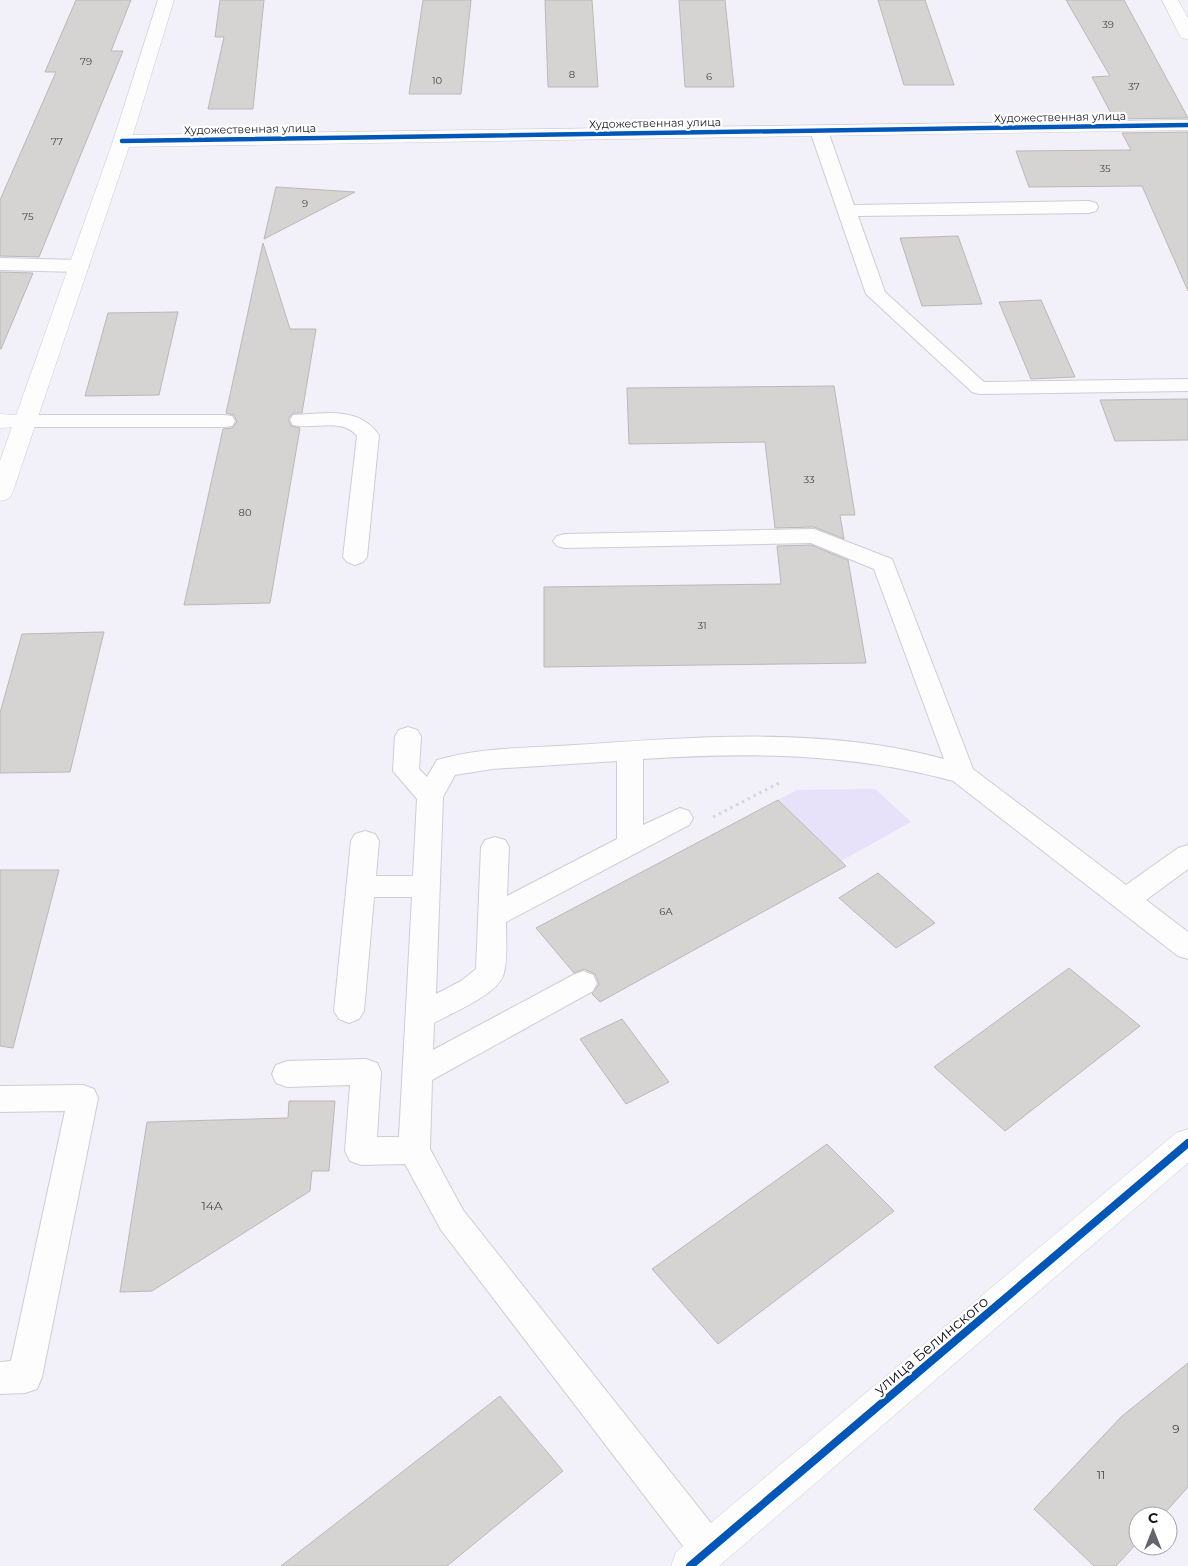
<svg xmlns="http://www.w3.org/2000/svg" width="1188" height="1566" viewBox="0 0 1188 1566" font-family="Montserrat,sans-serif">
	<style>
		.green { fill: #e7e1f9 }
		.building { fill: #d6d3d3; stroke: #bcb8b8 }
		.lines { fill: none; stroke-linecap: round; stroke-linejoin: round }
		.service-casing { stroke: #cfccd5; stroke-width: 2 }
		.minor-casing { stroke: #cfccd5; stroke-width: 1 }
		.tertiary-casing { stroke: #cfccd5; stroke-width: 1 }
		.path { stroke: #d6d6d8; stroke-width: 3; stroke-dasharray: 2.5 4; stroke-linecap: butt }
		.service { fill: #fdfdfe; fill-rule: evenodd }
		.minor { fill: #fdfdfe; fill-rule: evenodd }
		.tertiary { fill: #fdfdfe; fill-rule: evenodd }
		.cycleway-far1-casing { stroke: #fff; stroke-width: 6 }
		.cycleway-casing { stroke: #fff; stroke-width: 11 }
		.cycleway-far1 { stroke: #0057b8; stroke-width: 4.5 }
		.cycleway { stroke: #0057b8; stroke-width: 8 }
		.labels { text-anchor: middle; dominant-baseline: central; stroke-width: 4.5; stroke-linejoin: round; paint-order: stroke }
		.number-label { font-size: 10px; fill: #48464d }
		.far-street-label { font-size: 11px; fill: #191720; stroke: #fff }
		.near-number-label { font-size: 12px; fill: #48464d }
		.near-street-label { font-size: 15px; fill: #191720; stroke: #fff }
	</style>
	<rect width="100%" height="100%" fill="#f2f0f8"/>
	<polygon class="green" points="875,789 911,822 841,861 778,800 797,790"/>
	<g class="building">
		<polygon points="76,0 131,0 111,51 123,51 39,257 0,256 0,200 56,72 45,72"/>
		<polygon points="220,0 264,0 253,109 208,109 224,37 215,37"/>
		<polygon points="423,0 471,0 461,94 409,94"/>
		<polygon points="545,0 592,0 598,87 548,87"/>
		<polygon points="679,0 725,0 734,87 685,87"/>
		<polygon points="878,0 925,0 954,85 904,85"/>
		<polygon points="1066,0 1124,0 1188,118 1114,119 1092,77 1110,76"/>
		<polygon points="1188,132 1188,291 1142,186 1029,187 1016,151 1131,150 1122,133"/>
		<polygon points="276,187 355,192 264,239"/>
		<polygon points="958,236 982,304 922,306 900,238"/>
		<polygon points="263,243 290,329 316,329 302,413 293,413 288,419 291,426 300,428 270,603 184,605 223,429 232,428 237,422 234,415 226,413"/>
		<polygon points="0,272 33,273 1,349 0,349"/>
		<polygon points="1041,300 1075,377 1031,379 999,302"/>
		<polygon points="178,312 159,395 85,396 108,313"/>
		<polygon points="834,386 855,515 840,515 844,539 814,527 775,528 765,442 629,444 627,388"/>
		<polygon points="1188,399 1188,440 1115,441 1100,400"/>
		<polygon points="811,545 848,560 866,663 544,667 544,587 781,584 777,546"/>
		<polygon points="104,632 70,772 0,773 0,713 22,634"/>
		<polygon points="778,800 846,866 600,1002 592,994 599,984 595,974 584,969 574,973 536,928"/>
		<polygon points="0,870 59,870 13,1048 0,1046"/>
		<polygon points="878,873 935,923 896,948 839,898"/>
		<polygon points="1069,968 1140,1026 1005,1131 934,1067"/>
		<polygon points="622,1019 669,1082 626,1104 580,1039"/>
		<polygon points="289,1101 335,1101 329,1171 312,1171 310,1191 152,1291 120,1292 147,1122 288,1118"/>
		<polygon points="827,1144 894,1211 718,1344 652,1269"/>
		<polygon points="1188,1363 1188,1487 1162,1516 1138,1516 1138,1542 1116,1566 1094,1566 1034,1509 1122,1416"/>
		<polygon points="500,1396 563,1471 447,1566 281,1566"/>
	</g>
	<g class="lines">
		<g class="service-casing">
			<g id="service">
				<polygon points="819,126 825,127 828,131 854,205 1089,201 1096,203 1098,207 1096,211 1089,213 858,216 885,292 984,382 1188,379 1188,391 979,394 972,392 866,294 810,131 813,127"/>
				<polygon points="0,258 79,260 86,262 89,266 86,270 79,272 0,270"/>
				<path d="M328,413C349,413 366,417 379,435L367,557L363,562L355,565L347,562L343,557L357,436C342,417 314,430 293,425L290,420L293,415Z"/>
				<polygon points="25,415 224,415 232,416 235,421 232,426 224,427 25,427 17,426 14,421 17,416"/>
				<path d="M814,529L892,559L973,769L1126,885L1178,848L1188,845V869L1146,900L1188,932V959L1178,956L953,781C853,753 746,752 643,759V825L680,808L689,811L693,818L689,825L506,922C506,936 508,963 503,976C496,995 452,1013 434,1023L433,1050L573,975L583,971L593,975L597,983L593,991L432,1080L430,1149L463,1210L722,1537L727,1550L722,1563C712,1566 706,1566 696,1563L441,1230L405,1164L361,1165L350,1161L345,1151L350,1085L287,1087L276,1083L272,1074L276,1065L287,1061L366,1059L377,1063L381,1072L377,1137H399L412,897H374L364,1011L359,1019L349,1023L339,1019L334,1011L351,841L355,834L365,831L375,834L379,841L376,876H413L417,799L393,771L395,736L399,730L408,727L417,730L421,736L419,769L427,777L437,760C481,747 530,748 575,745C697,737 825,726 944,759L874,569L811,543L565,548L557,546L553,541L557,536L565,534ZM617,761V839L507,896L509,847L505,840L495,837L485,840L481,847L476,969L461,981L436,994L443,797L455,775L492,769Z"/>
				<polygon points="83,1085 94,1089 98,1098 42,1377 37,1389 25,1393 0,1394 0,1362 11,1361 65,1111 0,1112 0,1086"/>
			</g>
		</g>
		<g class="minor-casing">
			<g id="minor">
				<polygon points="1188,120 1188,130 122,147 115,145 113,141 115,137 122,135"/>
				<polygon points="0,414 33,416 36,421 33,426 0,428"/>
			</g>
		</g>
		<g class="tertiary-casing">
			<g id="tertiary">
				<polygon points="158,0 174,0 131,141 12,494 8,499 0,501 0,461 113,141"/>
				<polygon points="1162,0 1178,0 1188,18 1188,39 1182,38 1179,34"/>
				<polygon points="1188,1129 1188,1163 719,1566 671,1566 676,1552 1176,1133"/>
			</g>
		</g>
		<polyline class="path" points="713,817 781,782"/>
		<use href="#service" class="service"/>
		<use href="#minor" class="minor"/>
		<use href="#tertiary" class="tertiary"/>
		<g class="cycleway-far1-casing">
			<polyline id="cycleway-far1" points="122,141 1188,125"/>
		</g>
		<g class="cycleway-casing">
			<polyline id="cycleway" points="690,1566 1188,1143"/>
		</g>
		<use href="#cycleway-far1" class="cycleway-far1"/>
		<use href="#cycleway" class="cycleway"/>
	</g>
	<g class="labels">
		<g class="number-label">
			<text x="1108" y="24">39</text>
			<text x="86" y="61">79</text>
			<text x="572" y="74">8</text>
			<text x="709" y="76">6</text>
			<text x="437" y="80">10</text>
			<text x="1134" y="86">37</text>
			<text x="57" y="141">77</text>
			<text x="1105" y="168">35</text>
			<text x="305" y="203">9</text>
			<text x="28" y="216">75</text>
			<text x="809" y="479">33</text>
			<text x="245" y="512">80</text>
			<text x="702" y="625">31</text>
			<text x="666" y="911">6А</text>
		</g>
		<g class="far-street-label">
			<text transform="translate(1060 117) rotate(-1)">Художественная улица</text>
			<text transform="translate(655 123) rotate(-1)">Художественная улица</text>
			<text transform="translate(250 129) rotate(-1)">Художественная улица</text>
		</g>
		<g class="near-number-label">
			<text x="212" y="1205">14А</text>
			<text x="1176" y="1428">9</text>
			<text x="1101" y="1474">11</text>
		</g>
		<g class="near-street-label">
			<text transform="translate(931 1345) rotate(-40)">улица Белинского</text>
		</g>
	</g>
	<g transform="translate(1153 1531)"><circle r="24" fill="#ffffff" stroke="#a3a2a6"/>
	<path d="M0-4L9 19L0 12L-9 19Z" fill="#65636c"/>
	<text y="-8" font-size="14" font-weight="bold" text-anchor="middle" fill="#191720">С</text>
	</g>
</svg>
